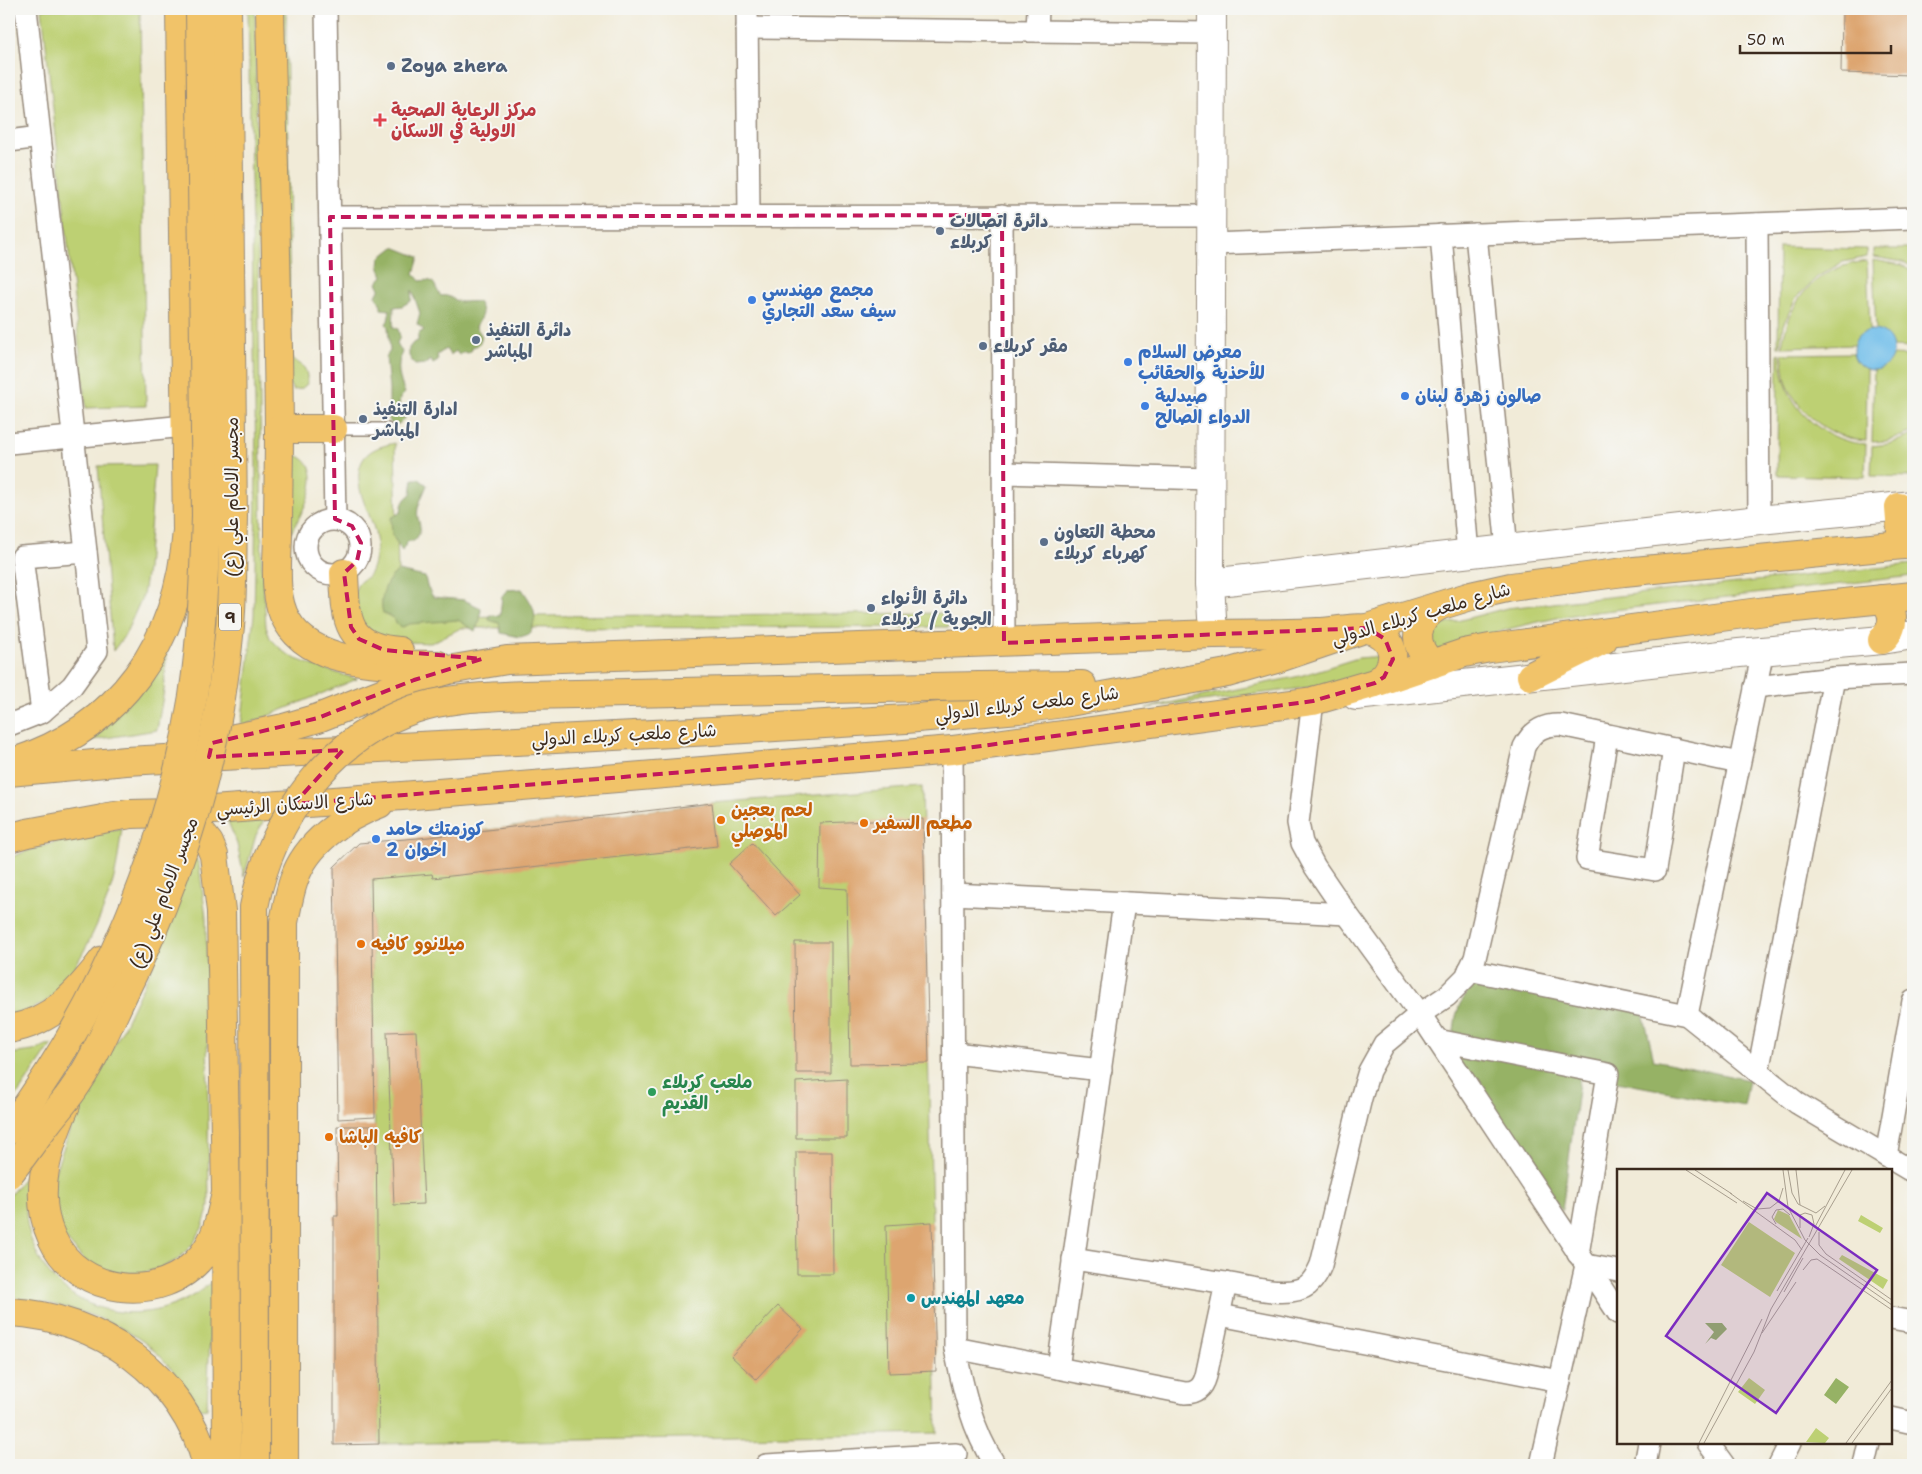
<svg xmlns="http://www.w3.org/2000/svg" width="1922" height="1474" viewBox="0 0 1922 1474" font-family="'Shantell Sans','Playpen Sans Arabic',sans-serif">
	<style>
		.green { fill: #bdd073; stroke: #7c7d48 }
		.forest { fill: #96b265; stroke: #686e42 }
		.water { fill: #6fbeea; stroke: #557484 }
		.building { fill: #dda570 }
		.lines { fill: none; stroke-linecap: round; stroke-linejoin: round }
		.service-casing { stroke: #968a7b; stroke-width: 14 }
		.minor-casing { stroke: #968a7b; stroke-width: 24 }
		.tertiary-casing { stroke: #968a7b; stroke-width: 30 }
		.primary-casing { stroke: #968a7b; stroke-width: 30 }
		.trunk-casing { stroke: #968a7b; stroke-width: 30 }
		.service { stroke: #fff; stroke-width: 11 }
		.minor { stroke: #fff; stroke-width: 21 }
		.tertiary { stroke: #fff; stroke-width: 28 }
		.primary { stroke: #f1c369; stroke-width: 28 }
		.trunk { stroke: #f1c369; stroke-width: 28 }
		.primary-bridge-casing { stroke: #968a7b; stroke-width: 30; stroke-linecap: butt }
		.trunk-bridge-casing { stroke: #968a7b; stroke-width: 30; stroke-linecap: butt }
		.primary-bridge { stroke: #f1c369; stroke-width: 28 }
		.trunk-bridge { stroke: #f1c369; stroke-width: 28 }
		.marked { fill: none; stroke: #c2185b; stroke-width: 4; stroke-dasharray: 10 6; stroke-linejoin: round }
		.service-dot { fill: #5c6f8a; stroke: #f6f6f2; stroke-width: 2 }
		.health-dot { fill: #e0444e; stroke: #f6f6f2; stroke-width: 2 }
		.shop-dot { fill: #3f7fe0; stroke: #f6f6f2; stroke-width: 2 }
		.food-dot { fill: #e8710a; stroke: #f6f6f2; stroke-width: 2 }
		.leisure-dot { fill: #2e9e5b; stroke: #f6f6f2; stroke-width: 2 }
		.culture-dot { fill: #0f9aa8; stroke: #f6f6f2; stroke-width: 2 }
		.labels { text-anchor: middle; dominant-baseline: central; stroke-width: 4; stroke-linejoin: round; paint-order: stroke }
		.shield { fill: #f6f6f2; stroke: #73675e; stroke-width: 1 }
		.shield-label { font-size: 16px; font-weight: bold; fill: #3b2a1e }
		.service-label { font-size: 18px; font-weight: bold; fill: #4e5e75; stroke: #f6f6f2; text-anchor: start }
		.health-label { font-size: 18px; font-weight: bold; fill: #be3a42; stroke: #f6f6f2; text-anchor: start }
		.shop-label { font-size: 18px; font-weight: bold; fill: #366cbe; stroke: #f6f6f2; text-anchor: start }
		.street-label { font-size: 18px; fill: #3b2a1e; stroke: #f6f6f2 }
		.food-label { font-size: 18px; font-weight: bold; fill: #c56008; stroke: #f6f6f2; text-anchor: start }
		.leisure-label { font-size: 18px; font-weight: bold; fill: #27864d; stroke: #f6f6f2; text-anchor: start }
		.culture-label { font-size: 18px; font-weight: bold; fill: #0d838f; stroke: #f6f6f2; text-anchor: start }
		.inset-road { fill: none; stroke: #a89e8e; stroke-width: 1 }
		.view { fill: #7b2cbf; fill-opacity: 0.15; stroke: #7b2cbf; stroke-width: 2.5 }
		.inset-edge { fill: none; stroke: #3b2a1e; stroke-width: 2.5 }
	</style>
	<rect width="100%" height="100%" fill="#f6f6f2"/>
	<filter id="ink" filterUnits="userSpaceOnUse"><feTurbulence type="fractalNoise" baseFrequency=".02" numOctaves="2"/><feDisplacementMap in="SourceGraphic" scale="10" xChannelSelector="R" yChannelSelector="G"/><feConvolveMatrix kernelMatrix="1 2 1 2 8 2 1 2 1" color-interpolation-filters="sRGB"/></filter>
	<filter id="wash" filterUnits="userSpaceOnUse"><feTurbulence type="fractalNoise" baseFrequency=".0096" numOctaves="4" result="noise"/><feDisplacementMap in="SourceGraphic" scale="20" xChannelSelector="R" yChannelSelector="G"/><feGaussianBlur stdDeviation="1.12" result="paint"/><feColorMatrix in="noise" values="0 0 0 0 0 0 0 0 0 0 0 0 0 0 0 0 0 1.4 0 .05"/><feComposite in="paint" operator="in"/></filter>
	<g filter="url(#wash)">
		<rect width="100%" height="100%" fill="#f1ebd8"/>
		<g class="green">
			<polygon points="42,9 140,9 146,406 86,408"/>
			<polygon points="248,9 255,9 262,562 266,627 270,638 284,652 296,659 317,667 357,679 241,727 254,615 255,568 256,464"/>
			<path d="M278,9H286L290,323L292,359C305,366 308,370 307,384L301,389L293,390L288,382Z"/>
			<polygon points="1779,247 1867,249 1867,257 1843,262 1817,277 1796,298 1783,325 1780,346 1778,346"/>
			<polygon points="1874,249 1913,249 1913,267 1903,262 1874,257"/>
			<path d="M1873,260L1902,265L1913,271V348L1893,347C1890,339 1884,333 1876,331Z"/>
			<path d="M1867,261L1870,330C1864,332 1856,338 1854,345L1782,347C1789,298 1816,267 1867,261Z"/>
			<path d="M1780,353C1782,363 1782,375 1786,384C1796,417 1832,443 1866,444L1865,477L1777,475L1778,354Z"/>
			<path d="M1853,353L1857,362L1867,370L1866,441C1833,439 1800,416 1787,384C1784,375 1784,363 1782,354Z"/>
			<path d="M1892,355L1913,356V432L1887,441L1872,442L1874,370C1882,369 1889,364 1892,355Z"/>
			<polygon points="1913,435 1913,477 1871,476 1872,446 1888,444"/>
			<path d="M395,443L399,617L948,613L949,627L461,628L431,643L376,641L353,610C354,602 353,590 359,583C361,580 365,579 368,576C373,570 375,558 376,550C380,524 356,501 359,472C362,451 377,447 395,443Z"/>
			<path d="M295,455C330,467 302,512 291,533L289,459Z"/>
			<polygon points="155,465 147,569 143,595 125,635 113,651 98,466"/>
			<path d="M1913,564V576L1578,614C1528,623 1481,635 1433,652L1423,638L1434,627L1507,608Z"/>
			<polygon points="167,647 164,690 157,730 80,742"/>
			<polygon points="1371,657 1379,658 1386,661 1359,681 1146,708 1300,676 1358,658"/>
			<polygon points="922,787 937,1433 379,1444 371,879 429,837 712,803"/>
			<polygon points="266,817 256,835 244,877 237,844 227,819"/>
			<path d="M122,828C119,846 118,864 113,881C105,912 72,985 45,1002C34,1009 21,1013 9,1014V858C46,843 83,835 122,828Z"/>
			<polygon points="192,858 196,859 199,865 206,918 209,1207 202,1228 193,1244 177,1260 159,1269 141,1273 122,1273 104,1270 85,1261 62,1235 53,1205 53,1177 77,1110 122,1031 154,963"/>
			<polygon points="52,1044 9,1107 9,1054 33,1051"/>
			<path d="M28,1172C27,1194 23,1214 30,1236C54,1317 152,1337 212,1281L207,1408L200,1409C187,1390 174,1370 158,1354C121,1318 59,1303 9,1297V1197Z"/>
		</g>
		<g class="forest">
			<path d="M394,247L419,257L414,274L420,281C437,278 433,286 441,296C450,294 453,301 461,302C467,302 472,301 478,302C486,315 480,316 476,327L482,336C480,343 479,346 472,347V350L468,353L464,352L459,355L456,351L450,355L446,349L437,355L438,361L433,364L431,360L425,364L415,365L409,356V348L413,343L418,341V334L424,330L417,324L420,313L412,290L411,301L402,306L394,307L393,327L398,329L400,337L397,343L402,352C396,367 399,378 405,393L400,398L399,406L405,418L400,423L393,426L389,420V389L386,357L390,351L388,327L386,323L388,321L390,310L381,309V305L376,296L380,288L377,283L383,276L379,266L380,258Z"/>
			<path d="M413,479H419L427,485C424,493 420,500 418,508C415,523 427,527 414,541H408L402,551L392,535L391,518L401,512C402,503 404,499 411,494Z"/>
			<path d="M398,571L425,577L427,586L433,597L464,600L481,608L480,620L475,631L458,620L409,624L400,628L393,618L383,613C379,599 385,580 398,571Z"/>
			<path d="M522,589C534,607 539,613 530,634L520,637L501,633L499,623L489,620L490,615L500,616L502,596L507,590Z"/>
			<polygon points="1477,978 1642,1008 1654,1060 1749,1080 1744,1106 1580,1075 1562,1211 1451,1052 1456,1016 1460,1004"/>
		</g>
		<circle class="water" cx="1873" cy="350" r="20"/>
		<g id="blocks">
			<g class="building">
				<polygon points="1842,9 1913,9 1913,75 1841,73"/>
				<polygon points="712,803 717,846 433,878 432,874 371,879 375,1117 338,1119 334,867 359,843 429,837"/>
				<polygon points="923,819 929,1063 850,1064 847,889 819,887 820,823"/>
				<polygon points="752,843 800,895 776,916 729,864"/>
				<polygon points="795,942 831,942 831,1073 796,1073"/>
				<polygon points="416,1031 424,1204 394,1205 387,1032"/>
				<polygon points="847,1079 847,1138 796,1138 796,1082"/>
				<polygon points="337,1126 376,1126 379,1444 334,1445 334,1216 338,1216"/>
				<polygon points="796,1152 832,1152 833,1274 797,1274"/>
				<polygon points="932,1222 936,1371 889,1373 886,1225"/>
				<polygon points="778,1306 803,1329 756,1379 731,1356"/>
			</g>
		</g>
	</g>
	<g filter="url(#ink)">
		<use href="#blocks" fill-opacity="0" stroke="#968a7b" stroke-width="1"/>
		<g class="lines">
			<g class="service-casing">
				<polyline id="service" points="333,429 387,429"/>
			</g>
			<g class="minor-casing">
				<g id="minor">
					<polyline points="326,9 335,519"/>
					<polyline points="747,9 749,216"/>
					<polyline points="747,28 1212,33"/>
					<polyline points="1037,31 1038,9"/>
					<polyline points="9,141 40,137"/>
					<polyline points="1002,215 1004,643"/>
					<polyline points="330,217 1211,216"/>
					<polyline points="1757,224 1759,520"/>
					<polyline points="1476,234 1507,549"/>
					<polyline points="1441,235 1468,554"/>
					<polyline points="1211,244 1913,218"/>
					<polyline points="9,443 185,426"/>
					<polyline points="1003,473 1210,479"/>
					<circle cx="333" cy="547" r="27"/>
					<polyline points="1755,687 1834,678 1913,674"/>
					<polyline points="1313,701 1298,823 1302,843 1315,867 1347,914 1420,1014 1618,1313"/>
					<polyline points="42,712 22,557 86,552"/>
					<polyline points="9,725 42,712 72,686 97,651 26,9"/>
					<polyline points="1607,736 1587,859 1655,870 1674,749"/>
					<path d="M952,750L955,1348C963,1389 972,1429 995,1465"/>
					<polyline points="953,894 1347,914"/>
					<polyline points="1469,970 1687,1015 1797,1103 1913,1172"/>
					<polyline points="1687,1015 1763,651"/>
					<polyline points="1437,1040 1608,1074 1578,1254"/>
					<polyline points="954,1053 1101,1070"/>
					<polyline points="1758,1072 1834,678"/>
					<polyline points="1886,1156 1913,1001"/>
					<polyline points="1073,1259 1226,1283"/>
					<polyline points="1220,1315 1560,1381"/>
					<polyline points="1891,1318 1913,1322"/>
					<path d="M955,1348L1185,1393C1197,1393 1203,1387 1206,1376L1226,1283C1248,1287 1290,1299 1308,1285C1315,1279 1318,1272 1321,1265L1361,1098L1369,1071L1384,1044L1420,1014L1447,996L1466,977L1475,958L1524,747C1532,731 1543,724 1561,725L1739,763"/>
					<polyline points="1058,1368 1124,903"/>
					<polyline points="1891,1418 1913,1423"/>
					<polyline points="1708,1443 1724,1465"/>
					<polyline points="766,1465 956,1454"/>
					<polyline points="1541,1465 1586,1265 1618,1271"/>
					<polyline points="1645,1465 1649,1443"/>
					<polyline points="1779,1465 1790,1443"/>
					<polyline points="1864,1465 1869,1443"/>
				</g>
			</g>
			<g class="tertiary-casing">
				<g id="tertiary">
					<polyline points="1212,9 1210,583 1213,634"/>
					<polyline points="1210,583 1759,520 1913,505"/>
					<polyline points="1356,696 1739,653 1882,640 1913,635"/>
				</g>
			</g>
			<g class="primary-casing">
				<g id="primary">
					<path d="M270,9C273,149 278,290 279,431C279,465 278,498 278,532C278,560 272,596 287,621C314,668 391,664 438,665"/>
					<polyline points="279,429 333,429"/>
					<polyline points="1899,507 1902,545"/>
					<path d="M344,573C346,618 344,647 399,651"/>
					<path d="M1882,640C1895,628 1896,611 1882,599"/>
					<path d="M1432,664C1411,644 1414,620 1439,606"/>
					<polyline points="1531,676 1603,640"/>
					<polyline points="980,686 1082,685"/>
					<path d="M210,743L284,728L318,718L414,680L448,670L507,660L1213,634C1248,633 1283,634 1318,632C1330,632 1357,626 1368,629C1398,636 1400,668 1375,683"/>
					<path d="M11,763C121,728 179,643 187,530L180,9"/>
					<polyline points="9,772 126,761 712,731 906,719 1019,709 1064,703 1227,673 1276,659 1367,628 1471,596 1511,587 1624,572 1913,544"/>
					<polyline points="172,813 183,817 194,824 209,843 214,855 221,911 226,1193 227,1465"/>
					<polyline points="107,817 130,814 172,813 402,796 952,750 1313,701 1375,683 1464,653 1490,648 1766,611 1913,596"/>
					<polyline points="255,1465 255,1417"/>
					<path d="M284,1465V922C287,908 289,894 294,880C306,843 344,817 379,804"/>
				</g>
			</g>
			<g class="trunk-casing">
				<g id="trunk">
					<polyline points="9,838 27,833 130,814"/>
					<path d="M9,1029C52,1022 78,993 103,960"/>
					<path d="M66,1105C48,1146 32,1195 52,1238C78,1296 162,1305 202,1256C217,1238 221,1215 226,1193"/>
					<path d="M9,1312C99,1316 184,1376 207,1465"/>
				</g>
			</g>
			<use href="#service" class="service"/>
			<use href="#minor" class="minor"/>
			<use href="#tertiary" class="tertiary"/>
			<use href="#primary" class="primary"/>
			<use href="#trunk" class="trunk"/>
			<g class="primary-bridge-casing">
				<path id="primary-bridge" d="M255,1417L254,907C271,820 328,739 414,709C450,697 487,697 524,695L980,686"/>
			</g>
			<g class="trunk-bridge-casing">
				<g id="trunk-bridge">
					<path d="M9,1130C101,1008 169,848 193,696C202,636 204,576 206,516L200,9"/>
					<path d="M9,1174C22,1157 34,1140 47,1123C55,1112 65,1102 73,1090C93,1062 107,1028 122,997C179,882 219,755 230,626C233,590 232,554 233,517L227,9"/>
				</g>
			</g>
			<use href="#primary-bridge" class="primary-bridge"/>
			<use href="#trunk-bridge" class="trunk-bridge"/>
		</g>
	</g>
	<path class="marked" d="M1002,215L1004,643L1367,628L1385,639L1393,659L1384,677L1375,683L1313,701L952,750L294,804L343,750L209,757L212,743L318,718L414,680L482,659L384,650L359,639L351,627L344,573L357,561L361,543L352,526L335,519L330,217Z"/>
	<g class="service-dot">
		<circle cx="391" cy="66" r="5"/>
		<circle cx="940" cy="231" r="5"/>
		<circle cx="476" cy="340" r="5"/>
		<circle cx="983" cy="346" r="5"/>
		<circle cx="363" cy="419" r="5"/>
		<circle cx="1044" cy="542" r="5"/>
		<circle cx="871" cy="608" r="5"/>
	</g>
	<path class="health-dot" d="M377.5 112.5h5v5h5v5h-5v5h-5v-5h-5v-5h5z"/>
	<g class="shop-dot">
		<circle cx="752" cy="300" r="5"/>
		<circle cx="1128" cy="362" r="5"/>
		<circle cx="1405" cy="396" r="5"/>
		<circle cx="1145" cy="406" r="5"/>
		<circle cx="376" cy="839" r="5"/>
	</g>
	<g class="food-dot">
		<circle cx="721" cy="820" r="5"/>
		<circle cx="864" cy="823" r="5"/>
		<circle cx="361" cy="944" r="5"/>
		<circle cx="329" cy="1137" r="5"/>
	</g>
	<circle class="leisure-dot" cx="652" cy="1092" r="5"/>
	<circle class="culture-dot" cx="911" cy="1298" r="5"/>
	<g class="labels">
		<rect class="shield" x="219" y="603.5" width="22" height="27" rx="4"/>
		<g class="shield-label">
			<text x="230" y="617">9</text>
		</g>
		<g class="service-label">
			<text x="401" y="66">Zoya zhera</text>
			<text x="950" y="221">دائرة اتصالات<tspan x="950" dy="21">كربلاء</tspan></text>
			<text x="486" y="330">دائرة التنفيذ<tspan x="486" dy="21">المباشر</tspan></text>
			<text x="993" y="346">مقر كربلاء</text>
			<text x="373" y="409">ادارة التنفيذ<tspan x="373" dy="21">المباشر</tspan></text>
			<text x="1054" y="532">محطة التعاون<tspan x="1054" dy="21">كهرباء كربلاء</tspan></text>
			<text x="881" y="598">دائرة الأنواء<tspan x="881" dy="21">الجوية / كربلاء</tspan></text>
		</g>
		<g class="health-label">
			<text x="391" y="110">مركز الرعاية الصحية<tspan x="391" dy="21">الاولية في الاسكان</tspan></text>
		</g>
		<g class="shop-label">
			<text x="762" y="290">مجمع مهندسي<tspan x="762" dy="21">سيف سعد التجاري</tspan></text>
			<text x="1138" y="352">معرض السلام<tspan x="1138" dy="21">للأحذية والحقائب</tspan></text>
			<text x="1155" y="396">صيدلية<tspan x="1155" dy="21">الدواء الصالح</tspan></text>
			<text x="1415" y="396">صالون زهرة لبنان</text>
			<text x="386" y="829">كوزمتك حامد<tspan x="386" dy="21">اخوان 2</tspan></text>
		</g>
		<g class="street-label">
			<text transform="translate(232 497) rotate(-90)">مجسر الامام علي (ع)</text>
			<text transform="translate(1421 614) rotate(-16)">شارع ملعب كربلاء الدولي</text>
			<text transform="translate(1027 704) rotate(-7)">شارع ملعب كربلاء الدولي</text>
			<text transform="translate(624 735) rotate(-3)">شارع ملعب كربلاء الدولي</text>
			<text transform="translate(295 804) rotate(-4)">شارع الاسكان الرئيسي</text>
			<text transform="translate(164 893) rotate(-69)">مجسر الامام علي (ع)</text>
		</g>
		<g class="food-label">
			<text x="731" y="810">لحم بعجين<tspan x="731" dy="21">الموصلي</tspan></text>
			<text x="874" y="823">مطعم السفير</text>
			<text x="371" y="944">ميلانوو كافيه</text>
			<text x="339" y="1137">كافيه الباشا</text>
		</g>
		<g class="leisure-label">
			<text x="662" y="1082">ملعب كربلاء<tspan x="662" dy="21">القديم</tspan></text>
		</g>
		<g class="culture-label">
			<text x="921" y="1298">معهد المهندس</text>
		</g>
	</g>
	<g transform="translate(1617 1169)">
		<rect width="275" height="275" fill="#f1ebd8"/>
		<path d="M161,41L172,46L185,70L159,53L157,50ZM244,46L266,59L263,64L241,52ZM132,53L178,84L153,128L104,96ZM225,86L271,111L266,120L222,90ZM132,209L148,221L138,235L121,223ZM199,259L212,269L208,274L189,273Z" fill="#bdd073"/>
		<path d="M88,154H105L110,160L99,171L94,169L88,175L97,163ZM219,209L232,218L219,235L207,226Z" fill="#96b265"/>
		<path class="inset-road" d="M69,1L120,34M78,1L115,25M166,1L171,38L188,71L203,86L275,136M171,1L175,24L181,35L199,44L208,37M179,1L183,36M113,24L178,71L185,81M126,32L140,40L153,39L162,32L166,19M159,55L155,48L159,41L166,40L173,46M198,58L228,1M183,59V46L188,44L195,46L197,55L192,68M202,63V76L209,85L275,131M186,101L194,91L200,90L275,141M160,122L191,69M167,123L186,89M145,164L179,113M82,274L145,150M87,274L137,183L154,140L235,1M229,274L275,211M235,274L275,219"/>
		<path class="view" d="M150,24L260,101L159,244L49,167Z"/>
		<rect width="275" height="275" class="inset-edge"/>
	</g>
	<rect width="1922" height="1474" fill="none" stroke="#f6f6f2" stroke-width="30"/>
	<path d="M1740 45v8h151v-8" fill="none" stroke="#3b2a1e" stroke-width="2.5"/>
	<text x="1747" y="45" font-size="15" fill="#3b2a1e" stroke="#f6f6f2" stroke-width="4" paint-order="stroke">50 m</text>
</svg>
